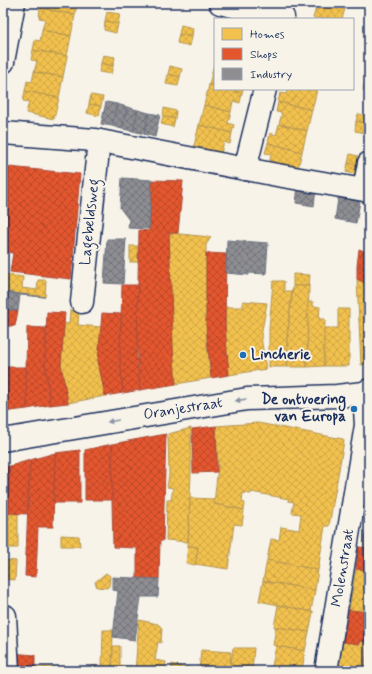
<svg xmlns="http://www.w3.org/2000/svg" width="372" height="674" viewBox="0 0 372 674" font-family="Mynerve,sans-serif">
	<style>
		.homes { fill: url(#homes-cross-hatch); stroke: #b29553 }
		.shops { fill: url(#shops-cross-hatch); stroke: #a84b3c }
		.industry { fill: url(#industry-cross-hatch); stroke: #6b7182 }
		.lines { fill: none; stroke-linecap: round; stroke-linejoin: round }
		.minor-casing { stroke: #1b2f5e; stroke-width: 25 }
		.minor { stroke: #f7f3e8; stroke-width: 22 }
		.oneway { fill: #8991a3 }
		.poi-dot { fill: #1f6fb2; stroke: #f7f3e8; stroke-width: 1.5 }
		.labels { text-anchor: middle; dominant-baseline: central; stroke-width: 4; stroke-linejoin: round; paint-order: stroke }
		.street-label { font-size: 15px; fill: #1b2f5e; stroke: #f7f3e8 }
		.poi-label { font-size: 15px; font-weight: bold; fill: #1b2f5e; stroke: #f7f3e8; text-anchor: start }
	</style>
	<defs>
		<pattern id="homes-cross-hatch" width="8" height="8" patternUnits="userSpaceOnUse"><rect width="8" height="8" fill="#f2c14e"/><path d="M0 0l8 8M0 8l8-8" fill="none" stroke="#cfa646"/></pattern>
		<pattern id="shops-cross-hatch" width="8" height="8" patternUnits="userSpaceOnUse"><rect width="8" height="8" fill="#e4572e"/><path d="M0 0l8 8M0 8l8-8" fill="none" stroke="#b8482a"/></pattern>
		<pattern id="industry-cross-hatch" width="8" height="8" patternUnits="userSpaceOnUse"><rect width="8" height="8" fill="#8d8d92"/><path d="M0 0l8 8M0 8l8-8" fill="none" stroke="#72747a"/></pattern>
	</defs>
	<rect width="100%" height="100%" fill="#f7f3e8"/>
	<filter id="ink" filterUnits="userSpaceOnUse"><feTurbulence type="fractalNoise" baseFrequency=".025" numOctaves="2"/><feDisplacementMap in="SourceGraphic" scale="8" xChannelSelector="R" yChannelSelector="G"/><feConvolveMatrix kernelMatrix="1 2 1 2 8 2 1 2 1" color-interpolation-filters="sRGB"/></filter>
	<g filter="url(#ink)">
		<g class="homes">
			<polygon points="42,3 77,3 75,15 40,8"/>
			<polygon points="310,3 339,3 346,5 342,19 313,18 316,8 310,6"/>
			<polygon points="40,8 75,15 71,36 42,30 45,19 39,18"/>
			<polygon points="107,12 120,14 118,24 105,21"/>
			<polygon points="105,21 118,24 116,33 104,30"/>
			<polygon points="181,25 193,28 192,37 179,34"/>
			<polygon points="42,30 71,36 67,56 33,50 35,40 40,41"/>
			<polygon points="179,34 192,37 190,46 177,43"/>
			<polygon points="33,50 67,56 63,77 34,72 37,61 31,60"/>
			<polygon points="103,55 115,57 113,66 101,63"/>
			<polygon points="101,63 113,66 111,74 99,72"/>
			<polygon points="214,64 215,64 215,86 209,85"/>
			<polygon points="170,66 182,69 180,77 168,74"/>
			<polygon points="368,67 369,67 369,76 366,76"/>
			<polygon points="34,72 63,77 59,98 25,91 27,81 32,82"/>
			<polygon points="168,74 180,77 178,86 166,84"/>
			<polygon points="365,81 369,81 369,91 363,90"/>
			<polygon points="209,85 215,86 215,89 226,89 242,93 240,103 233,101 231,112 204,105"/>
			<polygon points="226,89 243,89 242,93"/>
			<polygon points="288,89 317,90 312,110 278,102 280,93 286,94"/>
			<polygon points="25,91 59,98 54,119 26,113 29,102 23,101"/>
			<polygon points="91,95 103,97 101,106 89,104"/>
			<polygon points="278,102 312,110 307,131 279,124 282,113 276,112"/>
			<polygon points="89,104 101,106 99,116 87,113"/>
			<polygon points="204,105 231,112 228,123 234,125 232,133 199,125"/>
			<polygon points="164,108 176,111 175,119 163,116"/>
			<polygon points="358,114 369,116 368,124 356,121"/>
			<polygon points="163,116 175,119 173,127 161,124"/>
			<polygon points="356,121 368,124 366,133 355,131"/>
			<polygon points="279,124 307,131 302,152 268,143 270,133 276,135"/>
			<polygon points="199,125 232,133 230,144 224,142 221,153 194,146"/>
			<polygon points="268,143 302,152 297,172 269,165 271,154 265,153"/>
			<polygon points="350,154 362,157 360,166 348,163"/>
			<polygon points="348,163 360,166 358,175 346,172"/>
			<polygon points="169,233 211,237 206,245 206,311 207,344 211,378 176,384 173,348"/>
			<rect x="130" y="246" width="8" height="16"/>
			<polygon points="3,274 23,277 22,288 37,290 38,280 46,280 45,297 3,292"/>
			<polygon points="293,274 310,275 309,286 293,286"/>
			<polygon points="357,279 369,285 369,363 361,365"/>
			<polygon points="273,281 284,281 284,291 292,291 287,339 288,367 269,367 269,329"/>
			<polygon points="293,286 309,286 307,367 288,367 287,339"/>
			<polygon points="243,301 267,303 261,336 266,369 229,375 226,348 225,307 243,307"/>
			<polygon points="308,302 313,302 313,306 320,307 319,319 325,319 324,366 307,367"/>
			<polygon points="338,309 349,309 349,366 324,366 324,328 338,328"/>
			<polygon points="70,310 79,311 78,325 101,327 98,361 105,396 68,403 61,365 64,323 69,324"/>
			<polygon points="258,423 343,439 344,441 329,526 325,526 318,570 267,560 271,539 279,540 281,527 299,530 301,514 292,513 294,502 288,501 289,499 251,492 251,494 243,493 242,502 245,503 244,510 214,504 218,466 216,426"/>
			<polygon points="191,428 191,473 188,542 166,540 167,500 171,500 173,488 167,487 169,475 168,434"/>
			<polygon points="190,498 214,499 214,504 244,510 242,525 234,524 228,569 195,564 198,547 188,546"/>
			<polygon points="369,510 369,527 366,527"/>
			<polygon points="8,513 18,514 18,548 5,548"/>
			<polygon points="366,527 369,527 369,548 363,548"/>
			<polygon points="61,535 79,536 80,546 61,546"/>
			<polygon points="188,546 198,547 195,565 186,563"/>
			<polygon points="4,560 16,561 15,580 3,579"/>
			<polygon points="267,560 318,570 315,590 263,581"/>
			<polygon points="356,569 369,570 369,612 349,610"/>
			<polygon points="106,573 110,576 109,586 107,588 97,587 95,582"/>
			<polygon points="263,581 315,590 311,611 313,611 313,612 259,601"/>
			<polygon points="278,605 313,612 309,632 274,627"/>
			<polygon points="139,620 158,624 162,628 161,643 158,642 155,660 166,662 165,670 171,671 172,664 186,668 188,666 187,671 135,671"/>
			<polygon points="276,627 309,632 305,651 276,646 273,645"/>
			<polygon points="103,630 113,630 112,671 92,671 92,666 102,666"/>
			<polygon points="360,641 369,642 369,656 366,656 364,671 338,671 343,642 360,644"/>
			<polygon points="113,646 120,646 120,666 132,666 132,671 112,671"/>
			<polygon points="276,646 305,651 302,671 271,671"/>
			<polygon points="233,648 254,648 252,671 230,671"/>
			<polygon points="201,650 231,652 230,671 199,670"/>
			<polygon points="366,656 369,656 369,671 364,671"/>
			<rect x="39" y="667" width="25" height="4"/>
		</g>
		<g class="shops">
			<polygon points="9,167 80,174 71,279 10,272 13,253 3,252 3,206"/>
			<polygon points="152,180 183,181 178,233 169,233 173,348 176,384 140,390 137,333 139,230 149,231"/>
			<polygon points="359,249 369,253 369,271 357,266"/>
			<polygon points="206,253 226,254 225,326 229,375 211,378 206,326"/>
			<polygon points="357,266 369,271 369,285 357,279"/>
			<polygon points="122,285 138,285 137,356 140,390 123,393 120,360"/>
			<polygon points="3,309 18,311 15,326 4,326 3,341"/>
			<polygon points="47,312 65,313 61,365 68,403 50,405 45,362"/>
			<polygon points="102,313 121,314 120,360 123,393 105,396 98,361"/>
			<polygon points="27,327 46,328 45,362 50,405 27,409 26,367"/>
			<polygon points="3,367 26,367 27,409 3,412"/>
			<polygon points="216,426 217,472 193,473 192,429"/>
			<polygon points="166,434 163,541 160,541 159,579 137,579 137,548 113,547 112,500 112,444"/>
			<polygon points="112,444 112,500 85,500 85,450"/>
			<polygon points="80,450 80,503 54,503 55,453"/>
			<polygon points="55,453 53,527 38,527 36,577 25,576 30,460"/>
			<polygon points="30,460 27,514 8,513 10,466"/>
			<polygon points="10,466 6,542 3,542 3,468"/>
			<polygon points="359,547 369,548 369,570 356,569"/>
			<polygon points="349,610 369,612 369,642 360,641 360,644 343,642"/>
			<polygon points="11,653 35,655 35,670 39,670 39,671 11,671"/>
		</g>
		<g class="industry">
			<polygon points="106,102 117,104 112,126 101,124"/>
			<polygon points="117,104 127,107 122,129 112,126"/>
			<polygon points="127,107 138,110 133,131 122,129"/>
			<polygon points="138,110 149,113 144,134 133,131"/>
			<polygon points="149,113 160,115 155,137 144,134"/>
			<polygon points="122,178 152,180 149,229 128,228 129,220 120,208"/>
			<polygon points="298,186 316,189 314,206 296,203"/>
			<polygon points="339,192 361,196 356,223 335,219"/>
			<polygon points="107,239 126,239 123,284 104,283"/>
			<polygon points="227,240 268,243 266,274 249,273 249,275 226,273"/>
			<polygon points="3,292 45,297 20,295 18,311 3,309"/>
			<polygon points="112,577 159,579 158,597 141,597 135,640 113,637 118,591 112,590"/>
		</g>
		<g class="lines">
			<g class="minor-casing">
				<g id="minor">
					<polyline points="220,3 271,15 283,17 282,19"/>
					<polyline points="3,62 14,3"/>
					<polyline points="3,133 95,140 277,175 364,190 369,163"/>
					<polyline points="245,169 265,89"/>
					<polyline points="82,302 99,141"/>
					<polyline points="3,440 247,399 337,396 364,393 369,390"/>
					<polyline points="5,616 8,671"/>
					<polyline points="326,671 366,425 364,393"/>
				</g>
			</g>
			<use href="#minor" class="minor"/>
		</g>
		<defs><path id="oneway-solid" d="M-6-.8H1V-3.2L6.5 0L1 3.2V.8H-6Z"/></defs>
		<g class="oneway">
			<use href="#oneway-solid" transform="translate(241 400) rotate(171)"/>
			<use href="#oneway-solid" transform="translate(113 421) rotate(170)"/>
		</g>
	</g>
	<g class="poi-dot">
		<circle cx="243" cy="355" r="4"/>
		<circle cx="354" cy="409" r="4"/>
	</g>
	<g class="labels">
		<g class="street-label">
			<text transform="translate(90 222) rotate(-84)">Lagebeldsweg</text>
			<text transform="translate(183 409) rotate(-9)">Oranjestraat</text>
			<text transform="translate(343 568) rotate(-81)">Molenstraat</text>
		</g>
		<g class="poi-label">
			<text x="251" y="355">Lincherie</text>
			<text x="346" y="400" text-anchor="end">De ontvoering<tspan x="346" dy="17">van Europa</tspan></text>
		</g>
	</g>
	<rect width="372" height="674" fill="none" stroke="#f7f3e8" stroke-width="16"/>
	<rect x="8" y="8" width="356" height="658" fill="none" stroke="#1b2f5e" stroke-width="1.5" filter="url(#ink)"/>
	<rect x="214" y="18" width="140" height="72" fill="#f7f3e8" stroke="#9fa5b1"/>
	<rect x="222" y="28" width="20" height="12" fill="#f2c14e" stroke="#9fa5b1"/>
	<text x="250" y="38" font-size="12" fill="#1b2f5e">Homes</text>
	<rect x="222" y="48" width="20" height="12" fill="#e4572e" stroke="#9fa5b1"/>
	<text x="250" y="58" font-size="12" fill="#1b2f5e">Shops</text>
	<rect x="222" y="68" width="20" height="12" fill="#8d8d92" stroke="#9fa5b1"/>
	<text x="250" y="78" font-size="12" fill="#1b2f5e">Industry</text>
</svg>
